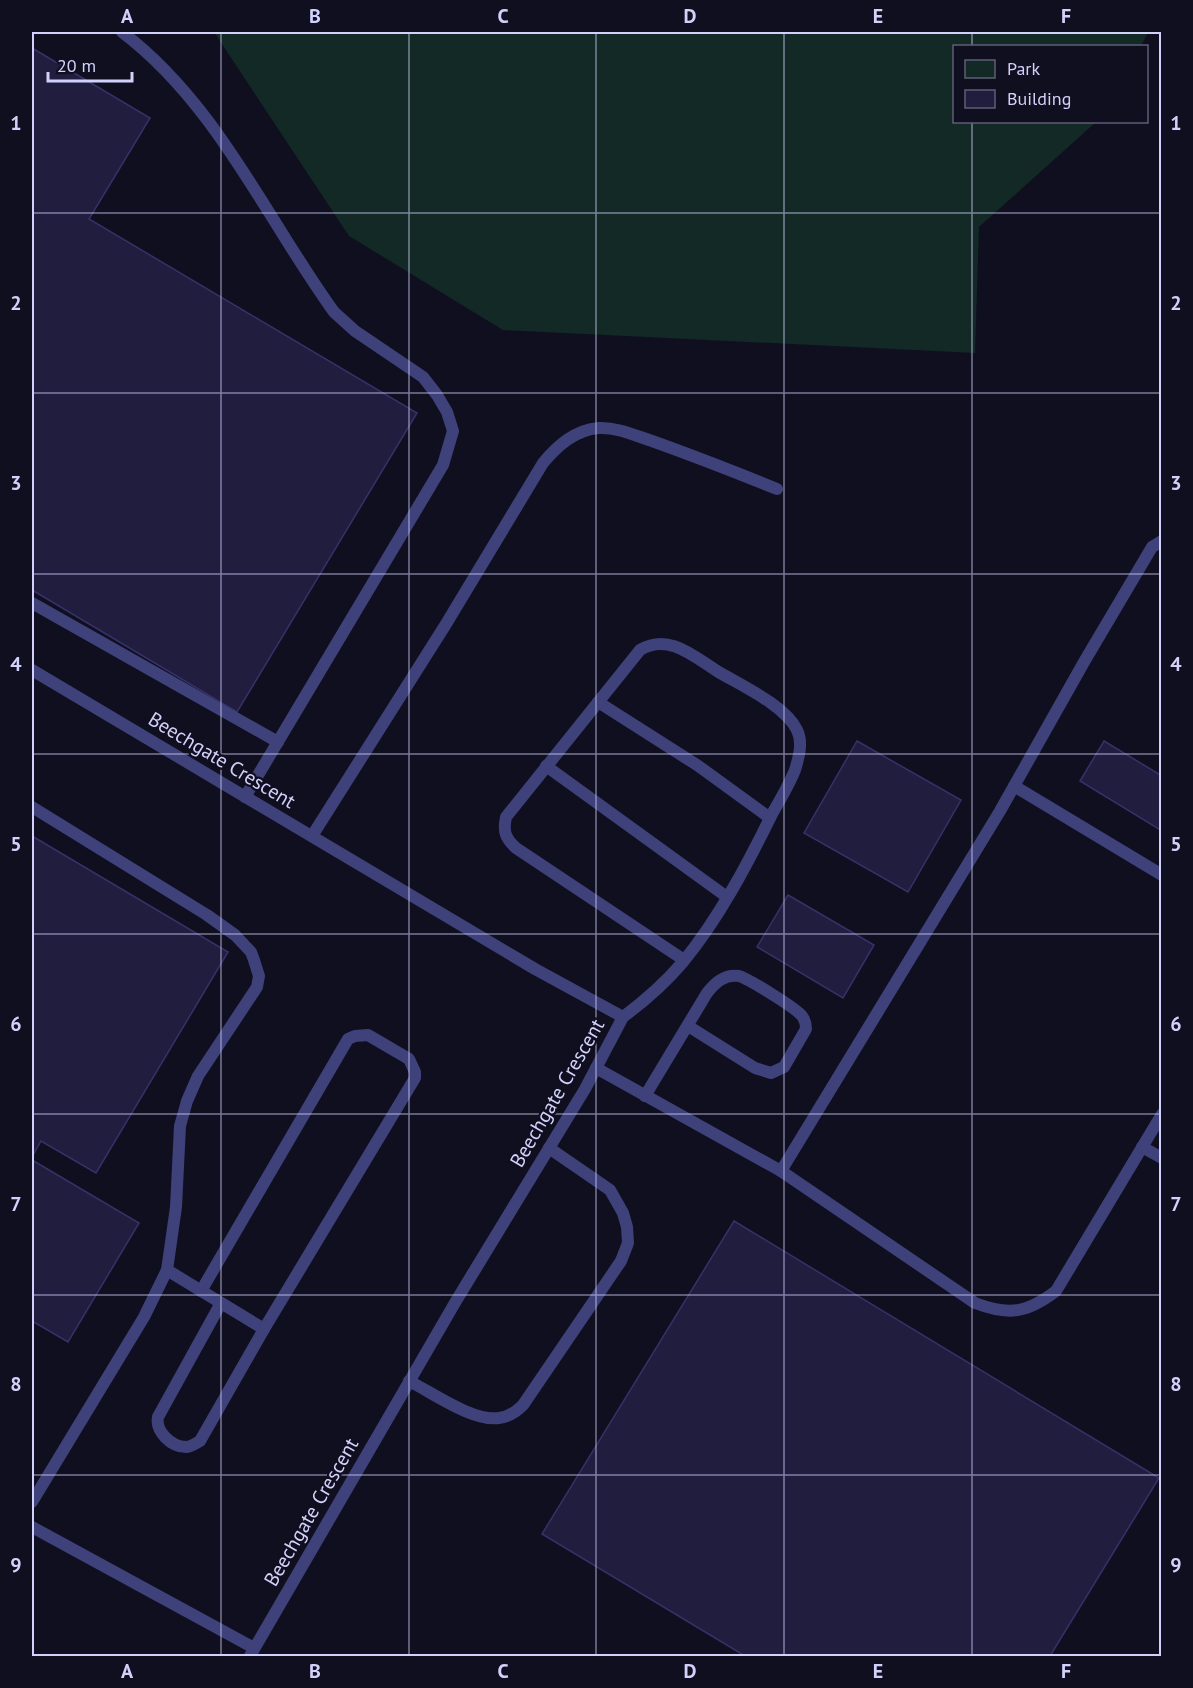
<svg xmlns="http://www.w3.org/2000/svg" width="1193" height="1688" viewBox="0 0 1193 1688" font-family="'PT Sans',sans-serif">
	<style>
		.green { fill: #122926 }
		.building { fill: #201d3f; stroke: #373169; stroke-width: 1.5 }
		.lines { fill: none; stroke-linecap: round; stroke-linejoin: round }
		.service { stroke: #3e417a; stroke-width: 12 }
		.grid { fill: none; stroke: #d2d1fb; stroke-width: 1.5; stroke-opacity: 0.55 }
		.labels { text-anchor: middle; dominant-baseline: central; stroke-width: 4.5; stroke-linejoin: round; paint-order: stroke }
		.street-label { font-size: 20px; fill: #d2d1fb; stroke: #100f1f }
		.neatline { fill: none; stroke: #d2d1fb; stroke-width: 2 }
		.grid-label { font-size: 20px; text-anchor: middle; font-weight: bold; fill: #d2d1fb }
	</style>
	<rect width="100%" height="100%" fill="#100f1f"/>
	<polygon class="green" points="214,32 1148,32 1141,46 954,46 954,122 1096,122 979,227 975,353 503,330 349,236"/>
	<g class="building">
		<polygon points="32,48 150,118 89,219 417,413 237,712 32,590"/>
		<polygon points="857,741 961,800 908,892 804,833"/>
		<polygon points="1104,741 1162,776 1162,831 1080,781"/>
		<polygon points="32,836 228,952 96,1173 41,1141 32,1157"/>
		<polygon points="788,895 874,945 843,998 757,947"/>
		<polygon points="32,1160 139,1223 68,1342 32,1321"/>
		<polygon points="734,1221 1159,1478 1050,1656 745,1656 542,1534"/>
	</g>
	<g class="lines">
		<g class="service">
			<path d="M122,32C217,104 266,218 334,312L355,331L423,377L437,395L447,412L453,431L443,465L245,797"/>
			<polyline points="32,603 278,742"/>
			<polyline points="32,670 535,969 623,1017 585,1089 456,1301 250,1656"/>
			<polyline points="598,702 697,765 770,818"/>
			<polyline points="546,766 727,897"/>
			<polyline points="1014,786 1162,875"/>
			<polyline points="32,807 207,915 235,935 251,952 254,960 259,976 257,987 198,1076 187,1101 180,1126 176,1207 167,1270 144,1317 32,1502"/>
			<path d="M312,836L446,624L543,463C558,445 575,430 599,428C617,427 636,436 652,441C694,456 735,472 777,489"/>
			<path d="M623,1017C646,1000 665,983 683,962C719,918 747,865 772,814C780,800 789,785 795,770C799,757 803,742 797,730C785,705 740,685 717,671C693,656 669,633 640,650L506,817C503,831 505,838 516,848L684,960"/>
			<path d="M596,1068L781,1171L975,1303C1009,1316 1027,1313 1056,1291L1162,1114"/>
			<path d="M645,1096L707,993C715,983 724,974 739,976C747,978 796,1008 802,1016C805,1020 806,1024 806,1029L784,1067L771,1073L755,1068L688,1026"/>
			<polyline points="1142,1147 1162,1158"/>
			<polyline points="781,1171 1000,811 1084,662 1152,547 1162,541"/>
			<path d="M167,1270L264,1329L200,1441C196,1443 191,1447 186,1447C171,1447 155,1431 158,1417L221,1303"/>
			<polyline points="201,1291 348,1039 355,1036 368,1035 409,1059 415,1072 415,1078 264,1329"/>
			<path d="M409,1381C433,1393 473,1422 499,1418C509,1417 516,1412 523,1405L621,1261L628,1243L627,1227L623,1213L610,1190L549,1148"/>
			<polyline points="32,1527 254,1648"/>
		</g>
	</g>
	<path class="grid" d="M221,32V1656M409,32V1656M596,32V1656M784,32V1656M972,32V46M972,122V1656M32,213H1162M32,393H1162M32,574H1162M32,754H1162M32,934H1162M32,1114H1162M32,1295H1162M32,1475H1162"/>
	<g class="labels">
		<g class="street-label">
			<text transform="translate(222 760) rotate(31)">Beechgate Crescent</text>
			<text transform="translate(557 1093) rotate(-60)">Beechgate Crescent</text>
			<text transform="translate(311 1512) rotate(-60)">Beechgate Crescent</text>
		</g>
	</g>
	<rect width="1193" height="1688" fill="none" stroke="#100f1f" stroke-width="66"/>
	<rect x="953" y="45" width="195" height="78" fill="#100f1f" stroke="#5e5d77" stroke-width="1.5"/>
	<rect x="965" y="60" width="30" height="18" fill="#122926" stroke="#5e5d77" stroke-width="1.5"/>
	<text x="1007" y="75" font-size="18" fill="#d2d1fb">Park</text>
	<rect x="965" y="90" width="30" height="18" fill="#201d3f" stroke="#5e5d77" stroke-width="1.5"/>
	<text x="1007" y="105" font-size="18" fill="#d2d1fb">Building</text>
	<path d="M48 72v9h84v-9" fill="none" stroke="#d2d1fb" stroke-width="3"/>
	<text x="57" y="72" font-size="18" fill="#d2d1fb" stroke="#100f1f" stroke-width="4.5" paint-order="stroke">20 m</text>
	<rect x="33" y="33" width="1127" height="1622" class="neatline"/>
	<g class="grid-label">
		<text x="127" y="23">A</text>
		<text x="315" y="23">B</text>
		<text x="503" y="23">C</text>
		<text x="690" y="23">D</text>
		<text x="878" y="23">E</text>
		<text x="1066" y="23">F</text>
		<text x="16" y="130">1</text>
		<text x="1176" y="130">1</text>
		<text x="16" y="310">2</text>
		<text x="1176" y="310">2</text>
		<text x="16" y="490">3</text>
		<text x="1176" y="490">3</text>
		<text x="16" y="671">4</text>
		<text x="1176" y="671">4</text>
		<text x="16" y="851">5</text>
		<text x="1176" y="851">5</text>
		<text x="16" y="1031">6</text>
		<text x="1176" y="1031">6</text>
		<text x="16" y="1211">7</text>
		<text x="1176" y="1211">7</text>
		<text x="16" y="1391">8</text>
		<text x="1176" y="1391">8</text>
		<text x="16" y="1572">9</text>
		<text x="1176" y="1572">9</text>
		<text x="127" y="1678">A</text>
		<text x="315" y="1678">B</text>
		<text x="503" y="1678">C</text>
		<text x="690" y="1678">D</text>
		<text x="878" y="1678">E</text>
		<text x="1066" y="1678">F</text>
	</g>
</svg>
